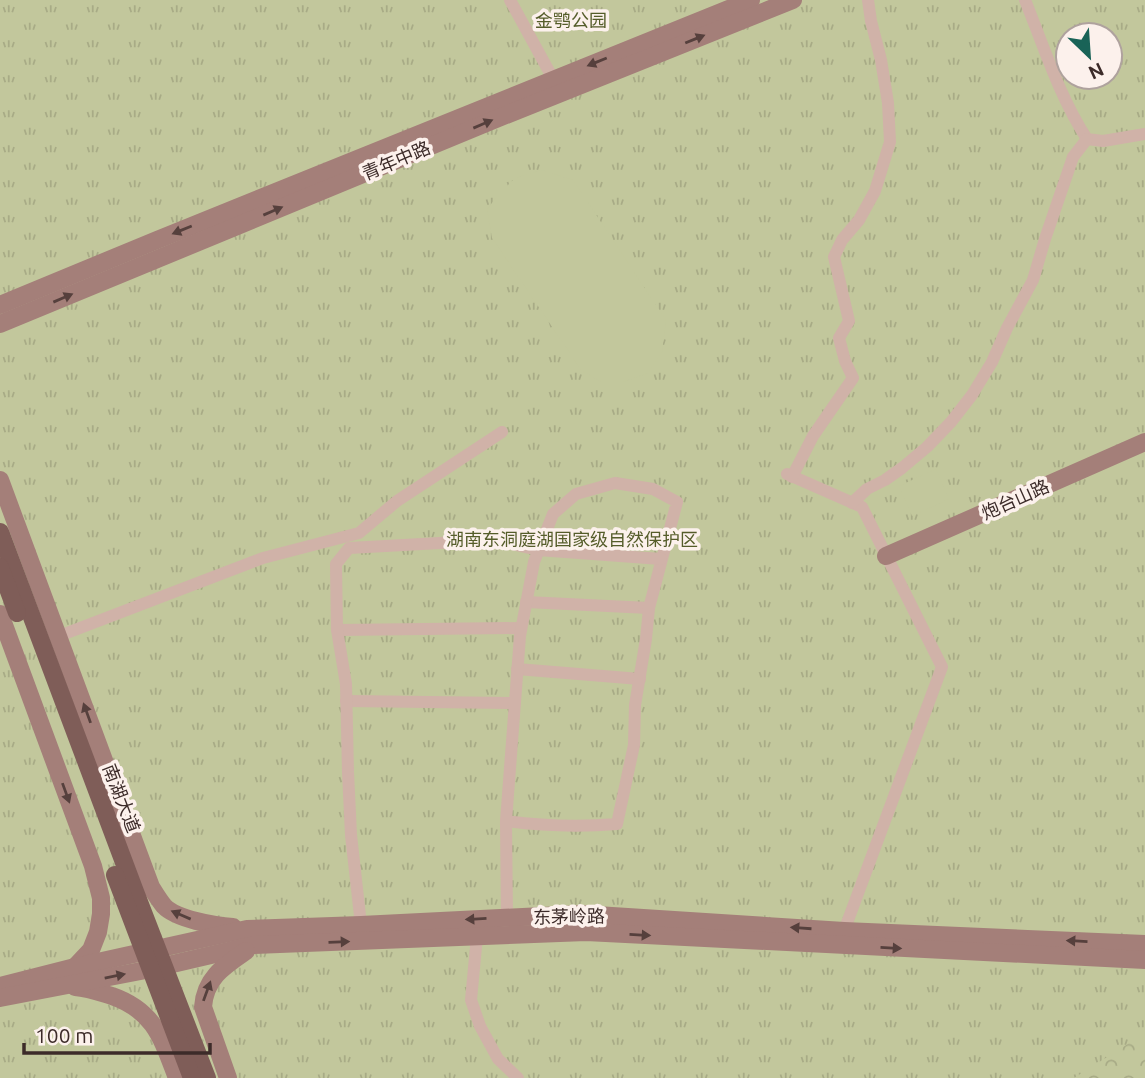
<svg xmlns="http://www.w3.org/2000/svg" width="1145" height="1078" viewBox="0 0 1145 1078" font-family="Ubuntu,'Noto Sans SC',sans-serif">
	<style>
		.grass { fill: url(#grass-tufts); fill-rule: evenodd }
		.forest { fill: url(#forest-crowns) }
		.garden { fill: #c2c79c }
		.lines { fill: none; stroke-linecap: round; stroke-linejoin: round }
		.street { stroke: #d0b2a8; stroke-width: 12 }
		.secondary { stroke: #a47f79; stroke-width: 18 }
		.primary { stroke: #7f5d58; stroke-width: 18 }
		.oneway { fill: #56403d }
		.labels { text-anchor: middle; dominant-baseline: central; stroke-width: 7; stroke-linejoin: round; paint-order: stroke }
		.park-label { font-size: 18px; fill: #555d2a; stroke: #fcf1ec }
		.street-label { font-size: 18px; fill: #3c2b29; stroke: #fcf1ec }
	</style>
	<defs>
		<pattern id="grass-tufts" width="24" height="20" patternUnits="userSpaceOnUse" patternTransform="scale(1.75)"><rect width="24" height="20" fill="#c2c79c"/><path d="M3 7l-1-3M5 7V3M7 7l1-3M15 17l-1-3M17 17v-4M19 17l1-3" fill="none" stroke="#a8ab86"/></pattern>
		<pattern id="forest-crowns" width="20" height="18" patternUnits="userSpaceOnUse" patternTransform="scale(1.75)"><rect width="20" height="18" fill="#c2c79c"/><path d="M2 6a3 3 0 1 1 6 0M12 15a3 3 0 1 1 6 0" fill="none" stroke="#a8ab86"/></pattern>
	</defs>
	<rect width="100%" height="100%" fill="#f5e5de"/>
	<path class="grass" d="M0,0H1145V1078H0ZM1068,35H1110V77H1068Z"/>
	<polygon class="forest" points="1145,1033 1145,1078 1074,1078"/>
	<g class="garden">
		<polygon points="542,170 573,180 666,320 662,352 648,373 623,382 602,382 582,371 492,238 487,210 496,197 515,178"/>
		<polygon points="936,469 949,499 912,516 899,486"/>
	</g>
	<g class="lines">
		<g class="street">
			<polyline points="510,0 557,86"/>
			<path d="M1025,0C1044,47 1059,96 1087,139L1103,141L1145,134"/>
			<polyline points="787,474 862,507 942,667 844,931"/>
			<polyline points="792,477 813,436 853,378 845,361 839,338 849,321 834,257 842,240 859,220 875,191 890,142 888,103 881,60 871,21 868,0"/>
			<polyline points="852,503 867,489 885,480 902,468 927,447 951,422 972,395 992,362 1007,328 1033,280 1045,239 1073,157 1087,139"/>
			<polyline points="526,602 649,608"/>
			<polyline points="337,630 521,628"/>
			<polyline points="59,636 263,558 359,533 397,501 502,432"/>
			<polyline points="517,669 640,679"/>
			<polyline points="346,701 515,703"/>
			<path d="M506,821C543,826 579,827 617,824L634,745L635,705L646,639L649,608L677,502L653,489L615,483L576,494L553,514L534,562L520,636L506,821L507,918"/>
			<polyline points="361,925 351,835 348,772 346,684 337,630 336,564 349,548 495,540 538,550 661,559"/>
			<polyline points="477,936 471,1000 480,1026 498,1059 518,1078"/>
		</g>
		<g class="secondary">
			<polyline points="0,305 157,240 751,0"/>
			<polyline points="0,324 501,117 793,0"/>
			<path d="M0,480L151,887C155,893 159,900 164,906C176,919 215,926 233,927"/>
			<polyline points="886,556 1145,442"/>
			<polyline points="0,614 93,866 101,898 101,914 98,932 91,950 75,967"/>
			<polyline points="0,986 75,967 247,929 361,925 581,914 844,931 1145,944"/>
			<path d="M75,987C88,988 99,992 112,996C155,1011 162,1039 177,1078"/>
			<polyline points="0,998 151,969 254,945 586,932 1145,960"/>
			<path d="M228,1078L203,1007C205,978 224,966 246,951"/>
		</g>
		<g class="primary">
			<polyline points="0,532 134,889 207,1078"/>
			<polyline points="0,567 17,613"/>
			<polyline points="115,875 192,1078"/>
		</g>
	</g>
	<defs><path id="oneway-solid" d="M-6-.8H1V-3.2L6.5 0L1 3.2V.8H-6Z" transform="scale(1.75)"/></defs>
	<g class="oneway">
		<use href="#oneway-solid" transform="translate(695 39) rotate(-22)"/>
		<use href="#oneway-solid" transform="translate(597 62) rotate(158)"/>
		<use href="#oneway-solid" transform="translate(483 124) rotate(-23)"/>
		<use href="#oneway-solid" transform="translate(273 211) rotate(-23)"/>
		<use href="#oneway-solid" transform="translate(182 230) rotate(158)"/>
		<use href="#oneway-solid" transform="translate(63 298) rotate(-23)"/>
		<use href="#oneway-solid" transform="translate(87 713) rotate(-110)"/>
		<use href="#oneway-solid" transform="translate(66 793) rotate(70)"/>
		<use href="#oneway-solid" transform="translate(181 915) rotate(-157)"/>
		<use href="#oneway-solid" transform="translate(476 919) rotate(177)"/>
		<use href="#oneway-solid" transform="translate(801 928) rotate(-176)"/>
		<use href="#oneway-solid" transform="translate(640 935) rotate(3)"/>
		<use href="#oneway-solid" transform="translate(1077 941) rotate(-177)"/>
		<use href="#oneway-solid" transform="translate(339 942) rotate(-2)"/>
		<use href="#oneway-solid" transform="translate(891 948) rotate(3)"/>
		<use href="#oneway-solid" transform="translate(115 976) rotate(-11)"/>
		<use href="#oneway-solid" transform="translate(207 991) rotate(-70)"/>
	</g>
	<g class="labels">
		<g class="park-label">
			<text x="571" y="20">金鹗公园</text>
			<text x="572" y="539">湖南东洞庭湖国家级自然保护区</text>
		</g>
		<g class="street-label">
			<text transform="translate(396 160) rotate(-23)">青年中路</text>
			<text transform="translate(1015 499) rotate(-24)">炮台山路</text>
			<text transform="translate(122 798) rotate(69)">南湖大道</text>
			<text transform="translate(569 916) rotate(-1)">东茅岭路</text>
		</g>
	</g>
	<g transform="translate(1089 56) rotate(155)"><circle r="33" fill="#fcf1ec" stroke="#afa29e" stroke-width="2"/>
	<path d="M0-5L12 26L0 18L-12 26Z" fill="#196357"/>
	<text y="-10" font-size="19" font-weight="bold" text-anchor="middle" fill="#3c2b29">N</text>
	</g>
	<path d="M24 1043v10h186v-10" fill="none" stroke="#3c2b29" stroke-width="3.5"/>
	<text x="35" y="1043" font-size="21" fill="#3c2b29" stroke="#fcf1ec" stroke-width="5" paint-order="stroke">100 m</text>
</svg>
